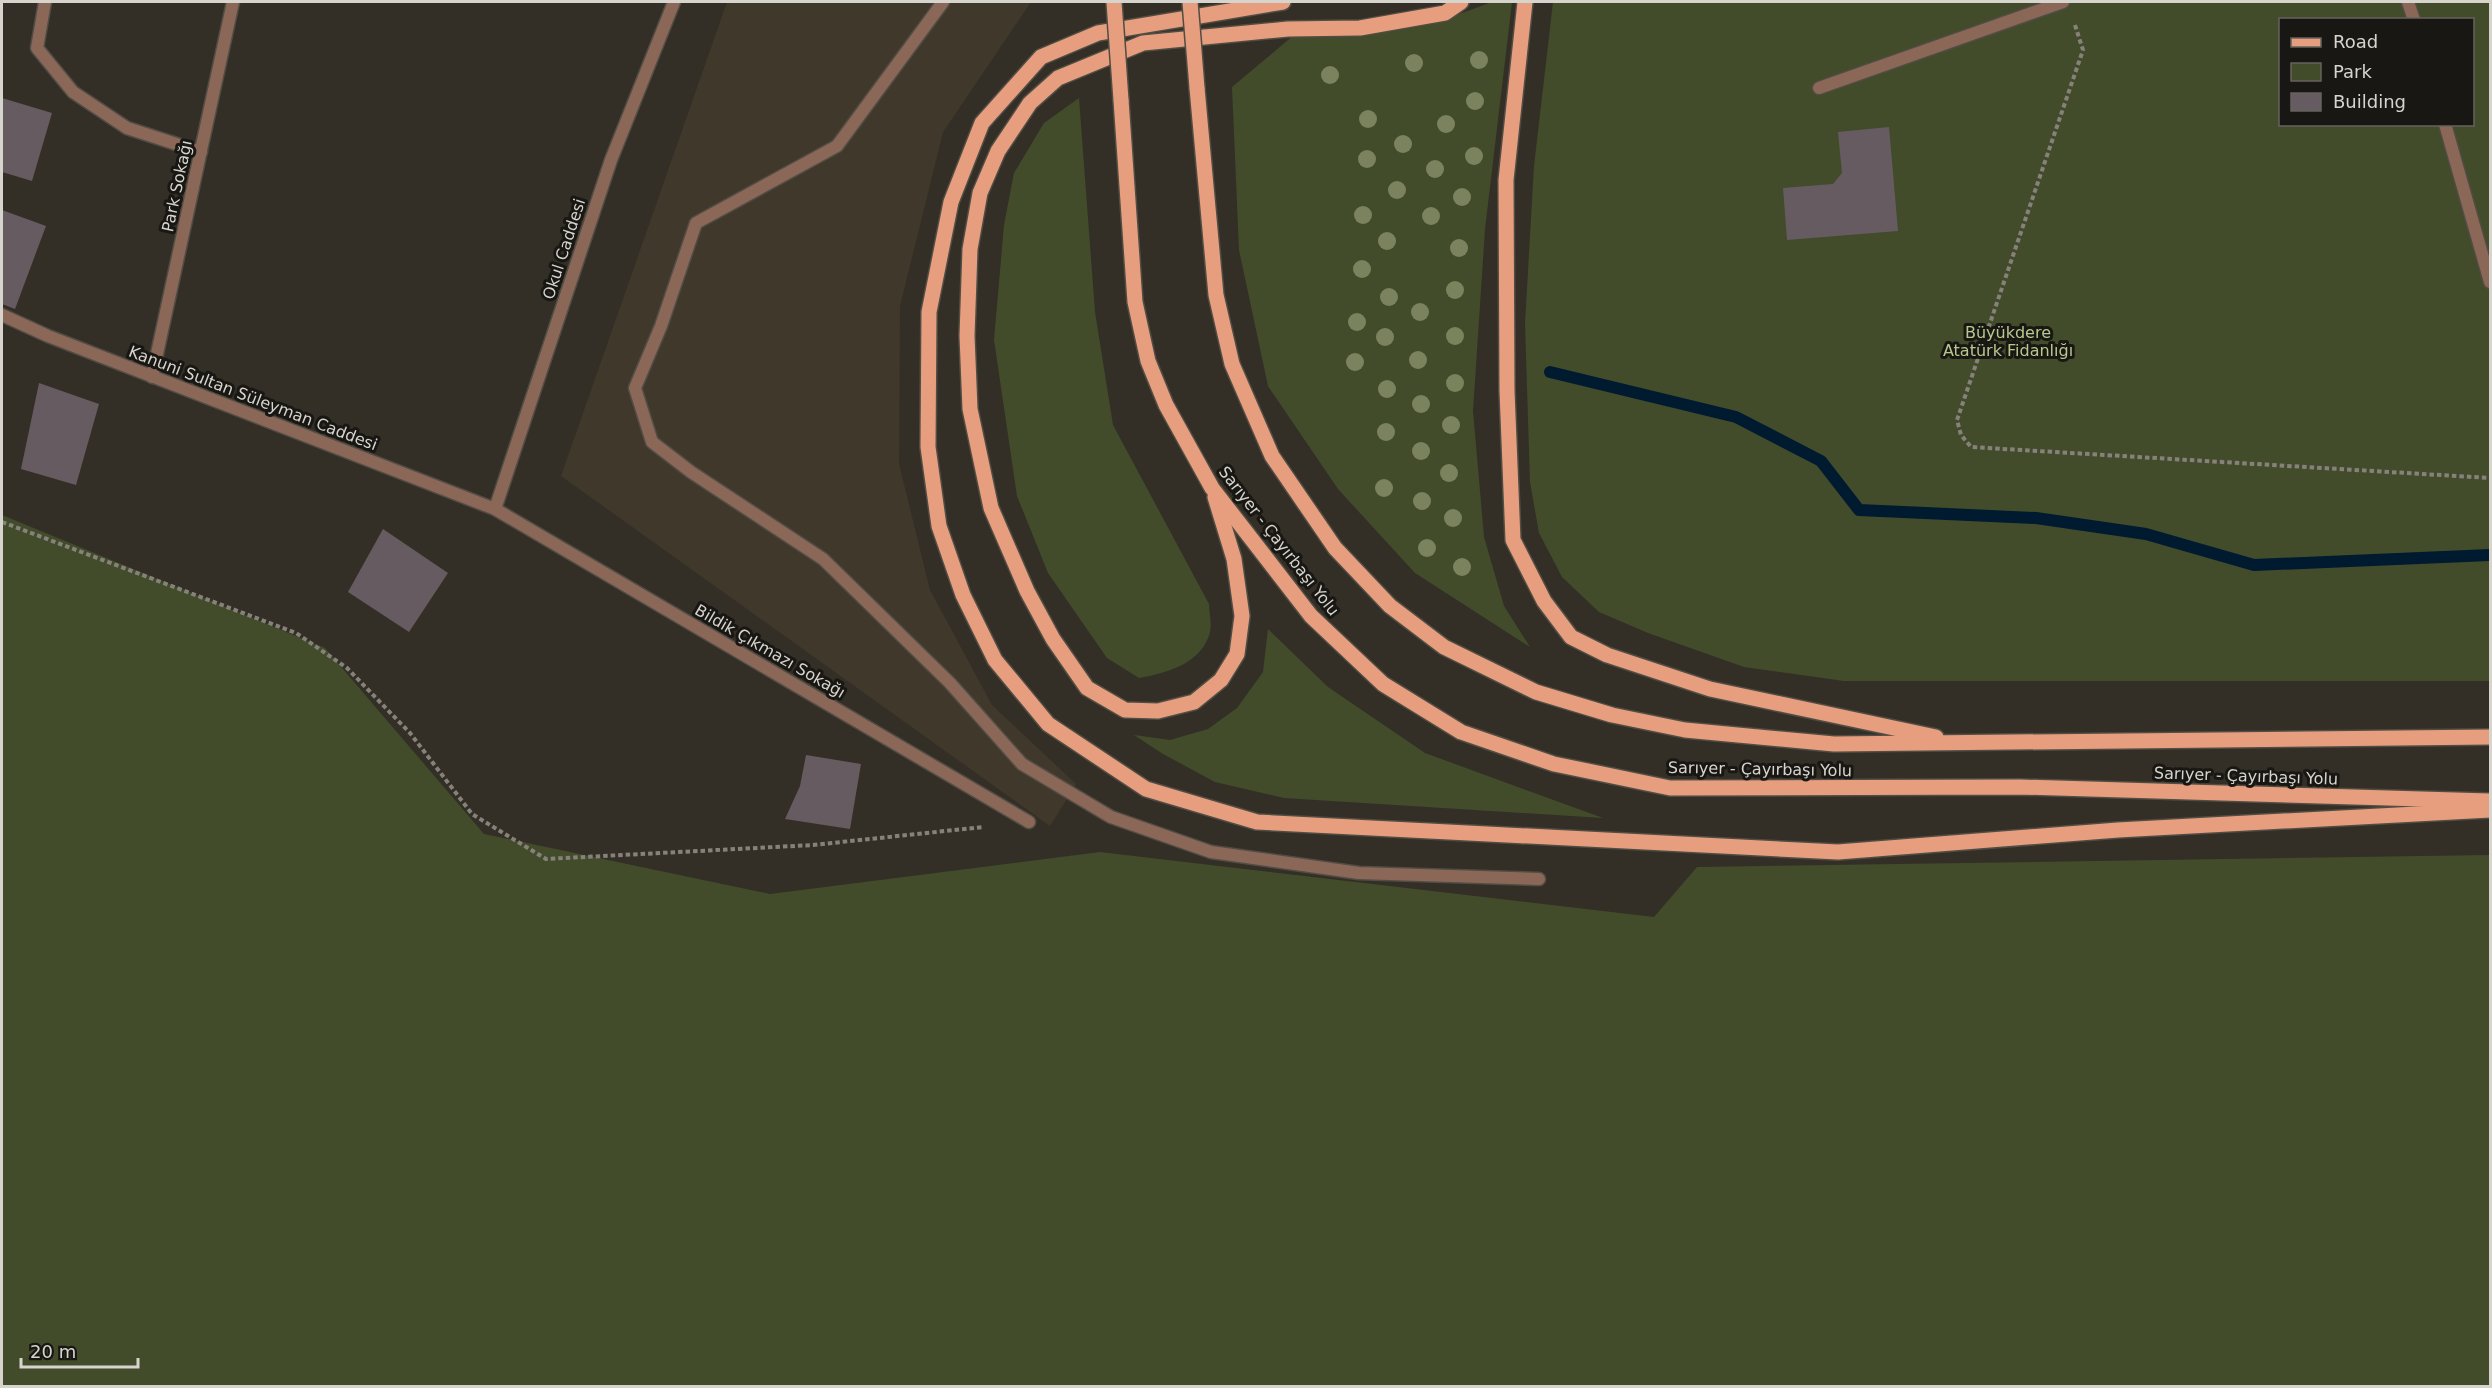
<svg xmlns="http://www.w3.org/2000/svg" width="2492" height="1388" viewBox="0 0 2492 1388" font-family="'DejaVu Sans',sans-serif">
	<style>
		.built { fill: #40382a }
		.green { fill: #424c2b; fill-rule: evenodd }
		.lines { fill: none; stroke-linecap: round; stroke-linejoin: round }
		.stream { stroke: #001b30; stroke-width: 12 }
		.building { fill: #665b60 }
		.lane-casing { stroke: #514d44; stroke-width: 15 }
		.street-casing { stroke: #514d44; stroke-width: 15 }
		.primary-casing { stroke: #514d44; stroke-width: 18 }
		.path { stroke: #86827b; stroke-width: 4; stroke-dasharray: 4.5 3; stroke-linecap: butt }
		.lane { stroke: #8b6758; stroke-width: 12 }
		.street { stroke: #8b6758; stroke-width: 12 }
		.primary { stroke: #e69e7e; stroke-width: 15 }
		.primary-bridge-casing { stroke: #514d44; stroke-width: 18; stroke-linecap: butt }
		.primary-bridge { stroke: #e69e7e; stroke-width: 15 }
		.tree { fill: #7b835e }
		.labels { text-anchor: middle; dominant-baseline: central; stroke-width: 6; stroke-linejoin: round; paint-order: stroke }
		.street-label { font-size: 16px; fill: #d7d4ce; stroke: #191713 }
		.park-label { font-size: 16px; fill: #b6c88c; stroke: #191713 }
	</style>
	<rect width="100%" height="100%" fill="#332f26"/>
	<polygon class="built" points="727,2 1031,2 943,132 900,306 899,464 930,590 992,705 1076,784 1050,826 561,476"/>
	<g class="green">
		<polygon points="1492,2 1512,2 1485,229 1473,411 1484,537 1504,606 1530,647 1415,573 1338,489 1268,386 1239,250 1232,87 1294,35 1454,16"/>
		<path d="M1553,2H2490V681H1844L1744,667L1648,633L1599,612L1562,577L1539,533L1530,482L1525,324L1534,166ZM2280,20H2472V124H2280Z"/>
		<path d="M1079,98L1095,312L1113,425L1209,604C1209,612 1212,624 1210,632C1202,664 1166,673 1139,678L1107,658L1048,573L1017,496L994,340L1004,225L1014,173L1044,123Z"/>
		<polygon points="2,515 325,648 484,834 770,894 1100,852 1654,917 1697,867 2490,855 2490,1386 2,1386"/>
		<polygon points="1268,629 1328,687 1425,753 1603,818 1284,798 1215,782 1163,754 1134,735 1170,740 1208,729 1237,708 1263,672"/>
	</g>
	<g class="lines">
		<polyline class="stream" points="1550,372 1736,417 1821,461 1859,510 2036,518 2146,534 2254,565 2490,555"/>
	</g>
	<g class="building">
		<polygon points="2,98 52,113 32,181 2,172"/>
		<polygon points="1889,127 1898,231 1787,240 1783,188 1833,184 1842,173 1838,132"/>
		<polygon points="2,210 46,226 15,309 2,304"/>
		<polygon points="39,383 99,404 76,485 21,469"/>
		<polygon points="383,529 448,573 409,632 348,592"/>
		<polygon points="806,755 861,764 850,829 785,819 800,786"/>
	</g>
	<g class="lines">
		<g class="lane-casing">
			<g id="lane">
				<polyline points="943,2 837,146 696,223 661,326 635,388 652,442 691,472 823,559 950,683 1022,764 1111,817 1211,852 1359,873 1539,879"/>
				<polyline points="2408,2 2414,20"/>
				<polyline points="1819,88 2063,2"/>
				<polyline points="2445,124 2490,282"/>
			</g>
		</g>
		<g class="street-casing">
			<g id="street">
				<polyline points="45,2 37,48 73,92 127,128 201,152"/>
				<polyline points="2,315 48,336 495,509 1029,822"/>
				<polyline points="152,377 233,2"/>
				<polyline points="495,509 611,160 674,2"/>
			</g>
		</g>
		<g class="primary-casing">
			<g id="primary">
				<polyline points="1283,2 1098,33 1041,57 982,123 951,202 929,312 928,447 939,526 963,595 995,660 1048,724 1146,789 1257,822 1838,852 2118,830 2490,810"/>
				<polyline points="1525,2 1506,180 1507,391 1513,540 1544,601 1571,637 1607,655 1710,689 1936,737"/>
				<polyline points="1197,88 1216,295 1232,364 1272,456 1335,548 1390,606 1444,647 1536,692 1612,715 1685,730 1834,744 2490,737"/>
				<polyline points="1121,100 1135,302 1148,361 1166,405 1212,488 1311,616 1383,684 1461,732 1554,764 1670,788 2020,787 2489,801"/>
				<polyline points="1215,497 1234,559 1242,616 1237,654 1221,680 1194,702 1158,711 1125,710 1087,688 1053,639 1027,591 991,508 970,409 967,336 970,249 980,193 998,151 1030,103 1058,78 1143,43 1288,29 1360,28 1445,13 1461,2"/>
			</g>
		</g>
		<g class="path">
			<polyline points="2075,25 2083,50 1957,420 1961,435 1971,447 2490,478"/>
			<polyline points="2,522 296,633 347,668 410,733 472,814 546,859 813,845 983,827"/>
		</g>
		<use href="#lane" class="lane"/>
		<use href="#street" class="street"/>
		<use href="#primary" class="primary"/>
		<g class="primary-bridge-casing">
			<g id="primary-bridge">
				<polyline points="1114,2 1121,100"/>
				<polyline points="1190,2 1197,88"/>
			</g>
		</g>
		<use href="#primary-bridge" class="primary-bridge"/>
	</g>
	<g class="tree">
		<circle cx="1479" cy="60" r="9"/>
		<circle cx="1414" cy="63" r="9"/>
		<circle cx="1330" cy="75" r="9"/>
		<circle cx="1475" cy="101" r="9"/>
		<circle cx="1368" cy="119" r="9"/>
		<circle cx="1446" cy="124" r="9"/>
		<circle cx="1403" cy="144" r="9"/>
		<circle cx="1474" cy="156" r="9"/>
		<circle cx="1367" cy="159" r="9"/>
		<circle cx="1435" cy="169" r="9"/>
		<circle cx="1397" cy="190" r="9"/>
		<circle cx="1462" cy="197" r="9"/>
		<circle cx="1363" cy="215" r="9"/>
		<circle cx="1431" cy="216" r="9"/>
		<circle cx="1387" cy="241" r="9"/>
		<circle cx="1459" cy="248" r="9"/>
		<circle cx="1362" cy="269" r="9"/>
		<circle cx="1455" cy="290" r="9"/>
		<circle cx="1389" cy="297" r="9"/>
		<circle cx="1420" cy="312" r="9"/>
		<circle cx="1357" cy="322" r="9"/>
		<circle cx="1455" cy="336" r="9"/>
		<circle cx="1385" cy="337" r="9"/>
		<circle cx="1418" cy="360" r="9"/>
		<circle cx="1355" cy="362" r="9"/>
		<circle cx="1455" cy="383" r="9"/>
		<circle cx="1387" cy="389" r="9"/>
		<circle cx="1421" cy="404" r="9"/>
		<circle cx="1451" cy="425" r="9"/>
		<circle cx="1386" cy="432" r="9"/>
		<circle cx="1421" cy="451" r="9"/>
		<circle cx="1449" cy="473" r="9"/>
		<circle cx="1384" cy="488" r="9"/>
		<circle cx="1422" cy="501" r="9"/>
		<circle cx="1453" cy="518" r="9"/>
		<circle cx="1427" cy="548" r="9"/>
		<circle cx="1462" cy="567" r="9"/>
	</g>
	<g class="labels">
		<g class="street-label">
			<text transform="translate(177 186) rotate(-78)">Park Sokağı</text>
			<text transform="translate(564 249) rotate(-72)">Okul Caddesi</text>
			<text transform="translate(253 398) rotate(21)">Kanuni Sultan Süleyman Caddesi</text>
			<text transform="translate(1279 541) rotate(52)">Sarıyer - Çayırbaşı Yolu</text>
			<text transform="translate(770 651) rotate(30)">Bildik Çıkmazı Sokağı</text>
			<text transform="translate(1760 769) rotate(1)">Sarıyer - Çayırbaşı Yolu</text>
			<text transform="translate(2246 776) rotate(2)">Sarıyer - Çayırbaşı Yolu</text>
		</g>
		<g class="park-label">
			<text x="2008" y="332">Büyükdere<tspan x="2008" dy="18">Atatürk Fidanlığı</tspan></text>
		</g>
	</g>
	<rect width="2492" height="1388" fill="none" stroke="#d7d4ce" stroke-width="6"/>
	<rect x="2279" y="18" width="195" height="108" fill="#191713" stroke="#65635e" stroke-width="1.5"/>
	<rect x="2291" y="38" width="30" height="9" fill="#e69e7e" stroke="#65635e" stroke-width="1.5"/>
	<text x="2333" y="48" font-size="18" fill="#d7d4ce">Road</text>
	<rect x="2291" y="63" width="30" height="18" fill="#424c2b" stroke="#65635e" stroke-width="1.5"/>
	<text x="2333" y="78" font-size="18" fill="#d7d4ce">Park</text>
	<rect x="2291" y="93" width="30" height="18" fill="#665b60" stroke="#65635e" stroke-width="1.5"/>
	<text x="2333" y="108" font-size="18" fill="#d7d4ce">Building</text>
	<path d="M21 1358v9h117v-9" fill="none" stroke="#d7d4ce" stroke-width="3"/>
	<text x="30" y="1358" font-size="18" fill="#d7d4ce" stroke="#191713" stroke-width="4.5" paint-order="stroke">20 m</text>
</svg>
